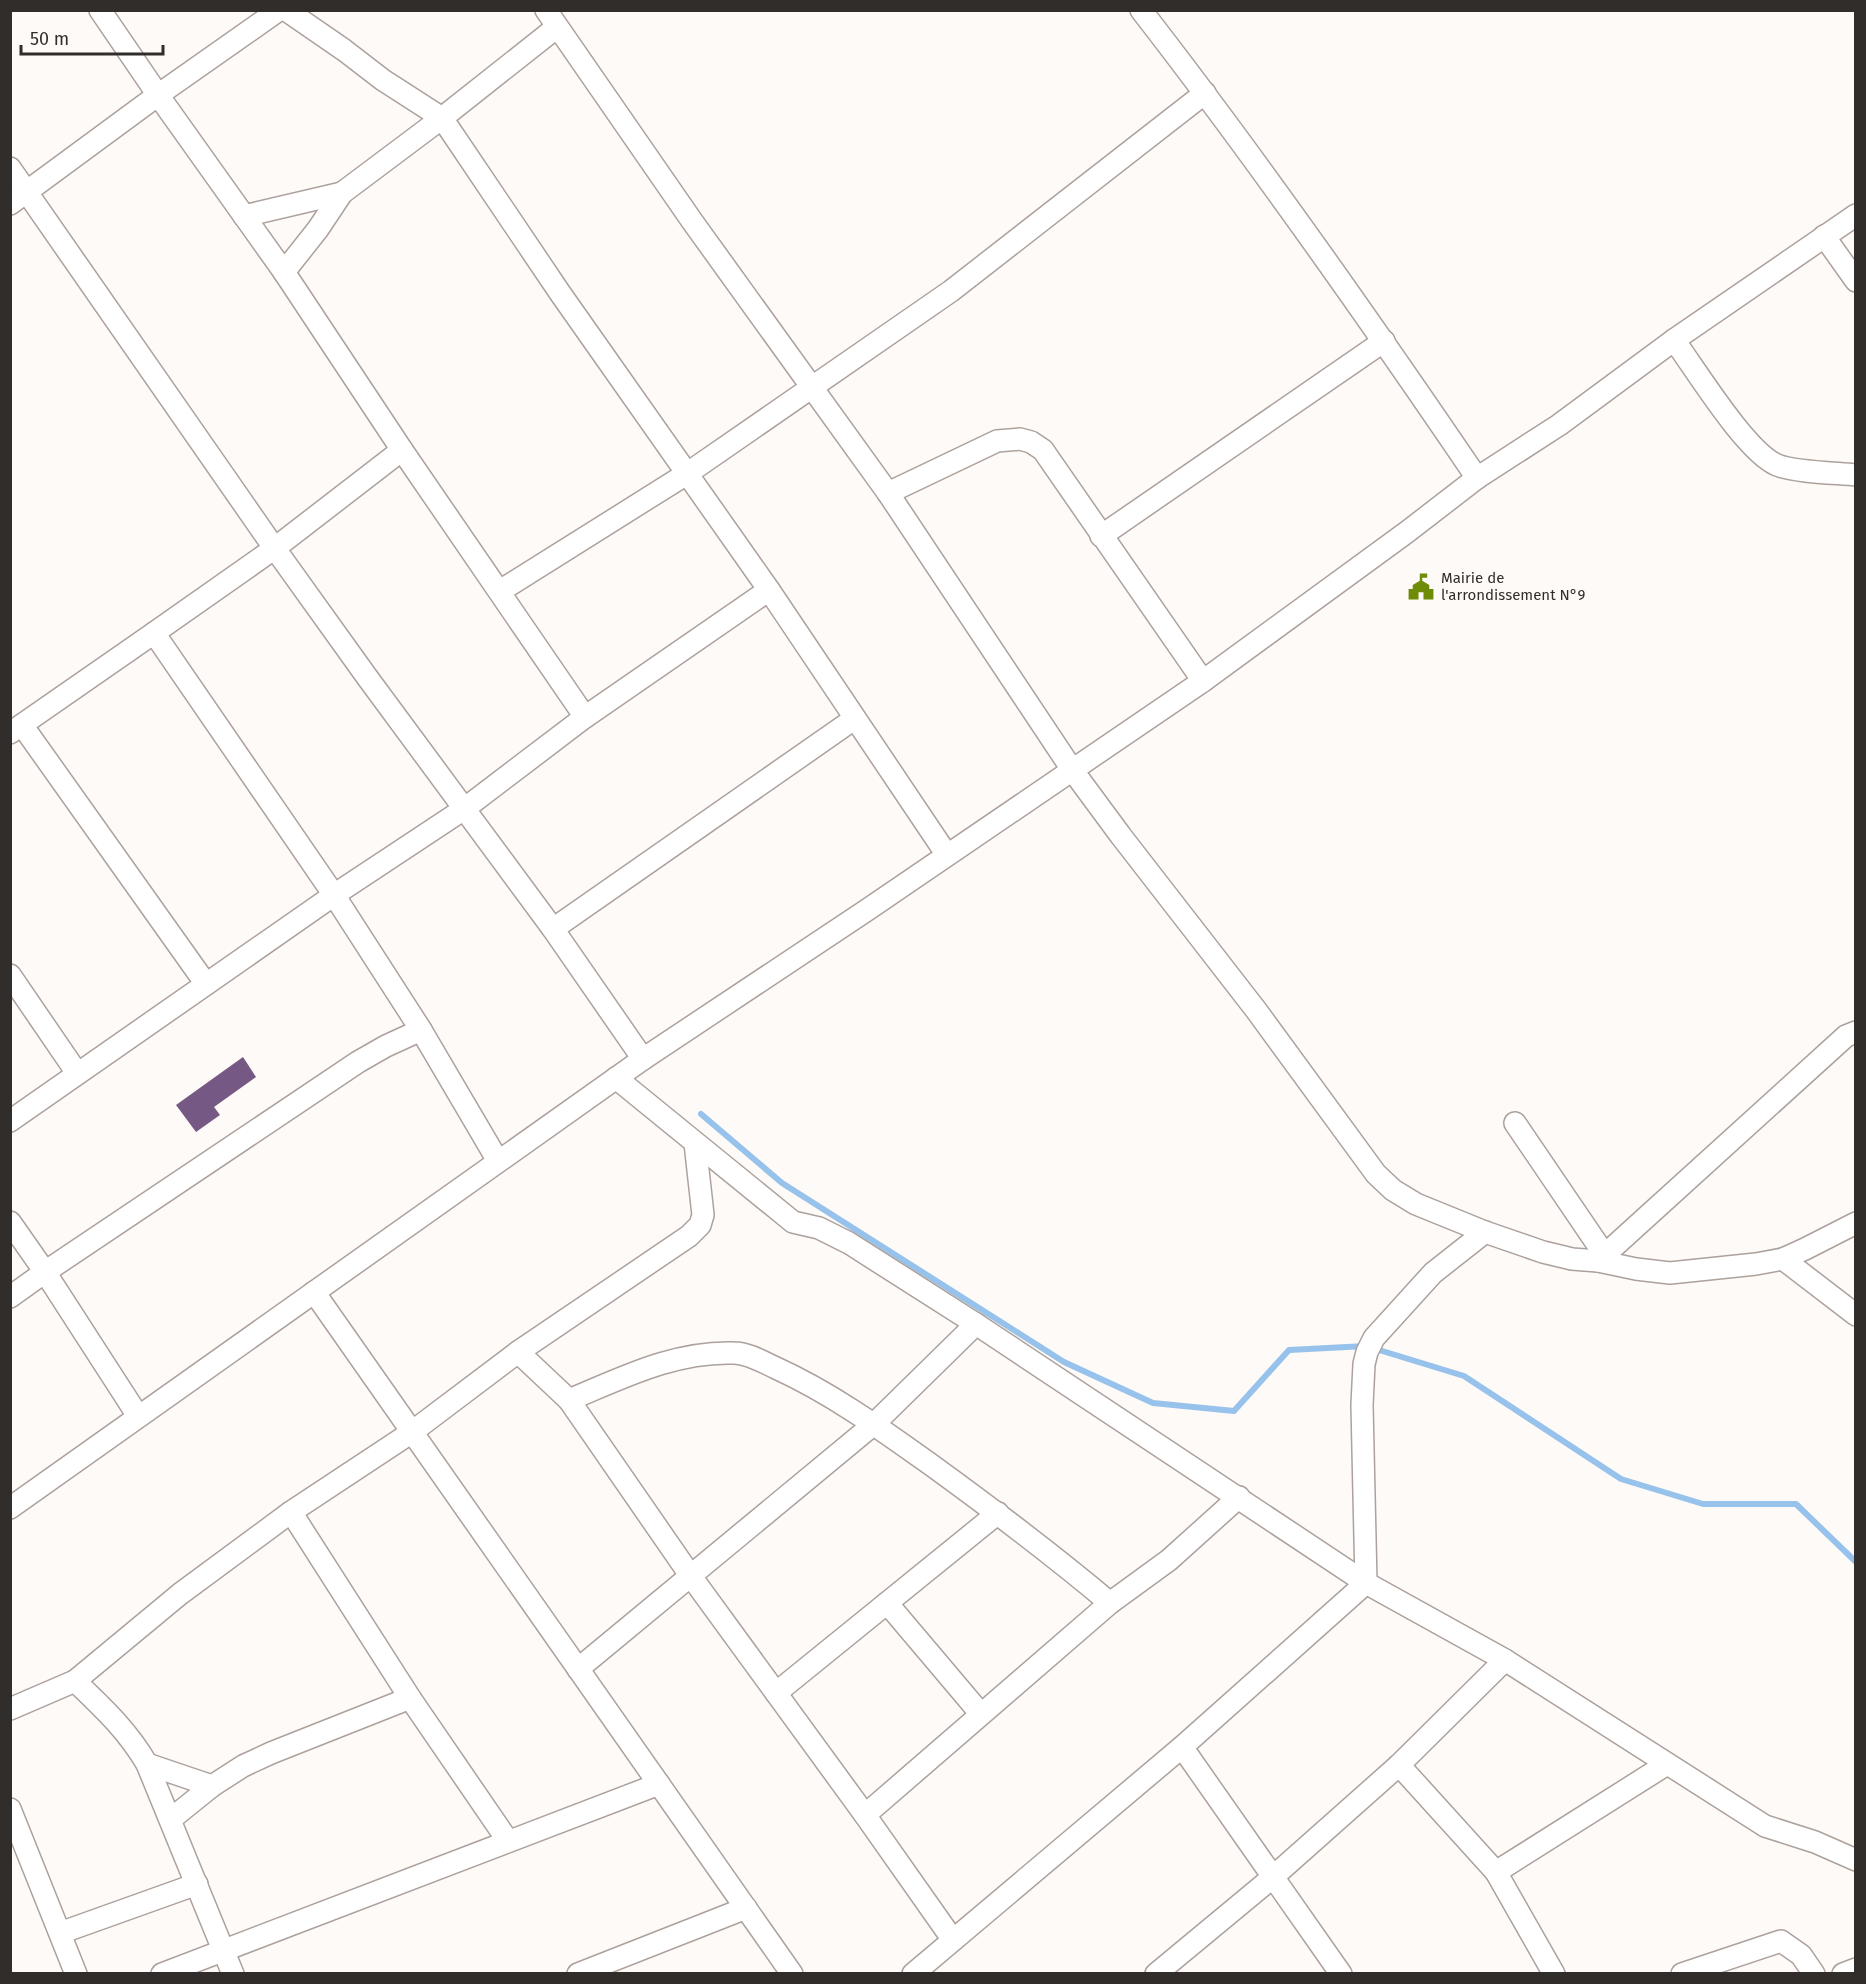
<svg xmlns="http://www.w3.org/2000/svg" width="1866" height="1984" viewBox="0 0 1866 1984" font-family="'Fira Sans',sans-serif">
	<style>
		.lines { fill: none; stroke-linecap: round; stroke-linejoin: round }
		.stream { stroke: #96c2eb; stroke-width: 6 }
		.building { fill: #755884 }
		.minor-casing { stroke: #aca19c; stroke-width: 24 }
		.minor { stroke: #fff; stroke-width: 21 }
		.labels { text-anchor: middle; dominant-baseline: central; stroke-width: 6; stroke-linejoin: round; paint-order: stroke }
		.poi-label { font-size: 15px; fill: #312d2b; stroke: #fefaf7; text-anchor: start }
	</style>
	<rect width="100%" height="100%" fill="#fefaf7"/>
	<g class="lines">
		<polyline class="stream" points="701,1114 782,1183 1064,1362 1153,1403 1234,1411 1289,1350 1366,1346 1464,1376 1621,1479 1703,1504 1796,1504 1856,1562"/>
	</g>
	<polygon class="building" points="243,1057 256,1077 214,1107 220,1115 196,1132 176,1105"/>
	<g class="lines">
		<g class="minor-casing">
			<g id="minor">
				<polyline points="100,10 158,95 284,272 402,450 585,717"/>
				<polyline points="286,10 344,50 383,80 442,118 560,293 769,590 947,855"/>
				<polyline points="546,10 692,221 888,493 1073,771 1121,836 1256,1010 1376,1174 1393,1190 1416,1204 1485,1232 1543,1252 1572,1259 1598,1261 1636,1269 1670,1273 1756,1264 1783,1259 1805,1249 1856,1223"/>
				<path d="M1141,10C1259,162 1369,319 1477,478"/>
				<polyline points="10,168 268,539 367,677 553,929 643,1059"/>
				<polyline points="10,204 158,95 279,10"/>
				<polyline points="244,216 342,193"/>
				<polyline points="1824,236 1856,281"/>
				<polyline points="284,272 318,229 342,193 442,118 557,27"/>
				<path d="M1674,340C1696,370 1746,452 1777,465C1793,472 1836,473 1856,475"/>
				<polyline points="888,493 997,441 1020,439 1031,442 1043,450 1203,681"/>
				<polyline points="1101,536 1384,341"/>
				<polyline points="500,591 688,473 951,291 1205,93"/>
				<polyline points="154,633 275,548 402,450"/>
				<polyline points="22,725 206,984"/>
				<polyline points="10,733 154,633 334,895 421,1030 498,1161"/>
				<polyline points="553,929 854,719"/>
				<polyline points="10,975 77,1073"/>
				<polyline points="616,1078 793,1222 819,1228 849,1243 976,1324 1366,1583 1505,1660 1765,1826 1815,1842 1856,1860"/>
				<polyline points="10,1121 334,895 464,809 585,717 769,590"/>
				<polyline points="1515,1123 1604,1254"/>
				<polyline points="10,1222 45,1272 358,1062 386,1046 421,1030"/>
				<polyline points="1783,1259 1856,1315"/>
				<polyline points="1598,1261 1846,1036 1856,1032"/>
				<polyline points="314,1292 792,1974"/>
				<polyline points="10,1297 45,1272 138,1416"/>
				<polyline points="518,1352 569,1400 690,1575 865,1815 953,1940"/>
				<path d="M569,1400C622,1378 674,1351 734,1353C748,1353 763,1362 776,1368C831,1393 881,1429 930,1464C992,1509 1052,1554 1110,1603"/>
				<polyline points="10,1508 643,1059 867,910 1203,681 1407,532 1477,478 1559,425 1674,340 1856,215"/>
				<polyline points="291,1512 410,1698 508,1841"/>
				<polyline points="887,1603 980,1713"/>
				<polyline points="578,1669 874,1424 976,1324"/>
				<path d="M75,1681C104,1709 127,1730 147,1764L233,1974"/>
				<polyline points="776,1693 998,1513"/>
				<polyline points="10,1709 75,1681 180,1594 291,1512 412,1432 518,1352 689,1236 700,1225 703,1215 695,1143"/>
				<polyline points="1182,1747 1341,1974"/>
				<polyline points="147,1764 212,1786"/>
				<polyline points="1399,1765 1496,1872 1554,1974"/>
				<polyline points="10,1809 76,1974"/>
				<polyline points="865,1815 1110,1603 1169,1560 1239,1497"/>
				<polyline points="171,1819 212,1786 243,1766 271,1753 410,1698"/>
				<polyline points="1496,1872 1667,1764"/>
				<polyline points="60,1933 197,1884"/>
				<polyline points="162,1974 659,1784"/>
				<polyline points="578,1974 746,1908"/>
				<polyline points="913,1974 1182,1747 1366,1583 1362,1405 1364,1364 1367,1352 1374,1338 1433,1273 1485,1232"/>
				<polyline points="1156,1974 1273,1877 1399,1765 1505,1660"/>
				<polyline points="1682,1974 1781,1941 1801,1955 1814,1974"/>
				<polyline points="1843,1974 1856,1969"/>
			</g>
		</g>
		<use href="#minor" class="minor"/>
	</g>
	<defs>
		<g id="civic-bare" transform="scale(2.07)"><path d="M-.6-6.5H3V-4.5H.6V-3L4-1V1h2V6H-6V1h2V-1L-.6-3ZM-1.2 2.5V6h2.4V2.5Z" fill="#6f8c09" stroke="#fefaf7" stroke-width="2.5" paint-order="stroke"/></g>
	</defs>
	<g fill-rule="evenodd">
		<use href="#civic-bare" x="1421" y="587"/>
	</g>
	<g class="labels">
		<g class="poi-label">
			<text x="1441" y="578">Mairie de<tspan x="1441" dy="17">l'arrondissement N°9</tspan></text>
		</g>
	</g>
	<rect width="1866" height="1984" fill="none" stroke="#312d2b" stroke-width="24"/>
	<path d="M21 45v9h142v-9" fill="none" stroke="#312d2b" stroke-width="3"/>
	<text x="30" y="45" font-size="18" fill="#312d2b" stroke="#fefaf7" stroke-width="4.5" paint-order="stroke">50 m</text>
</svg>
